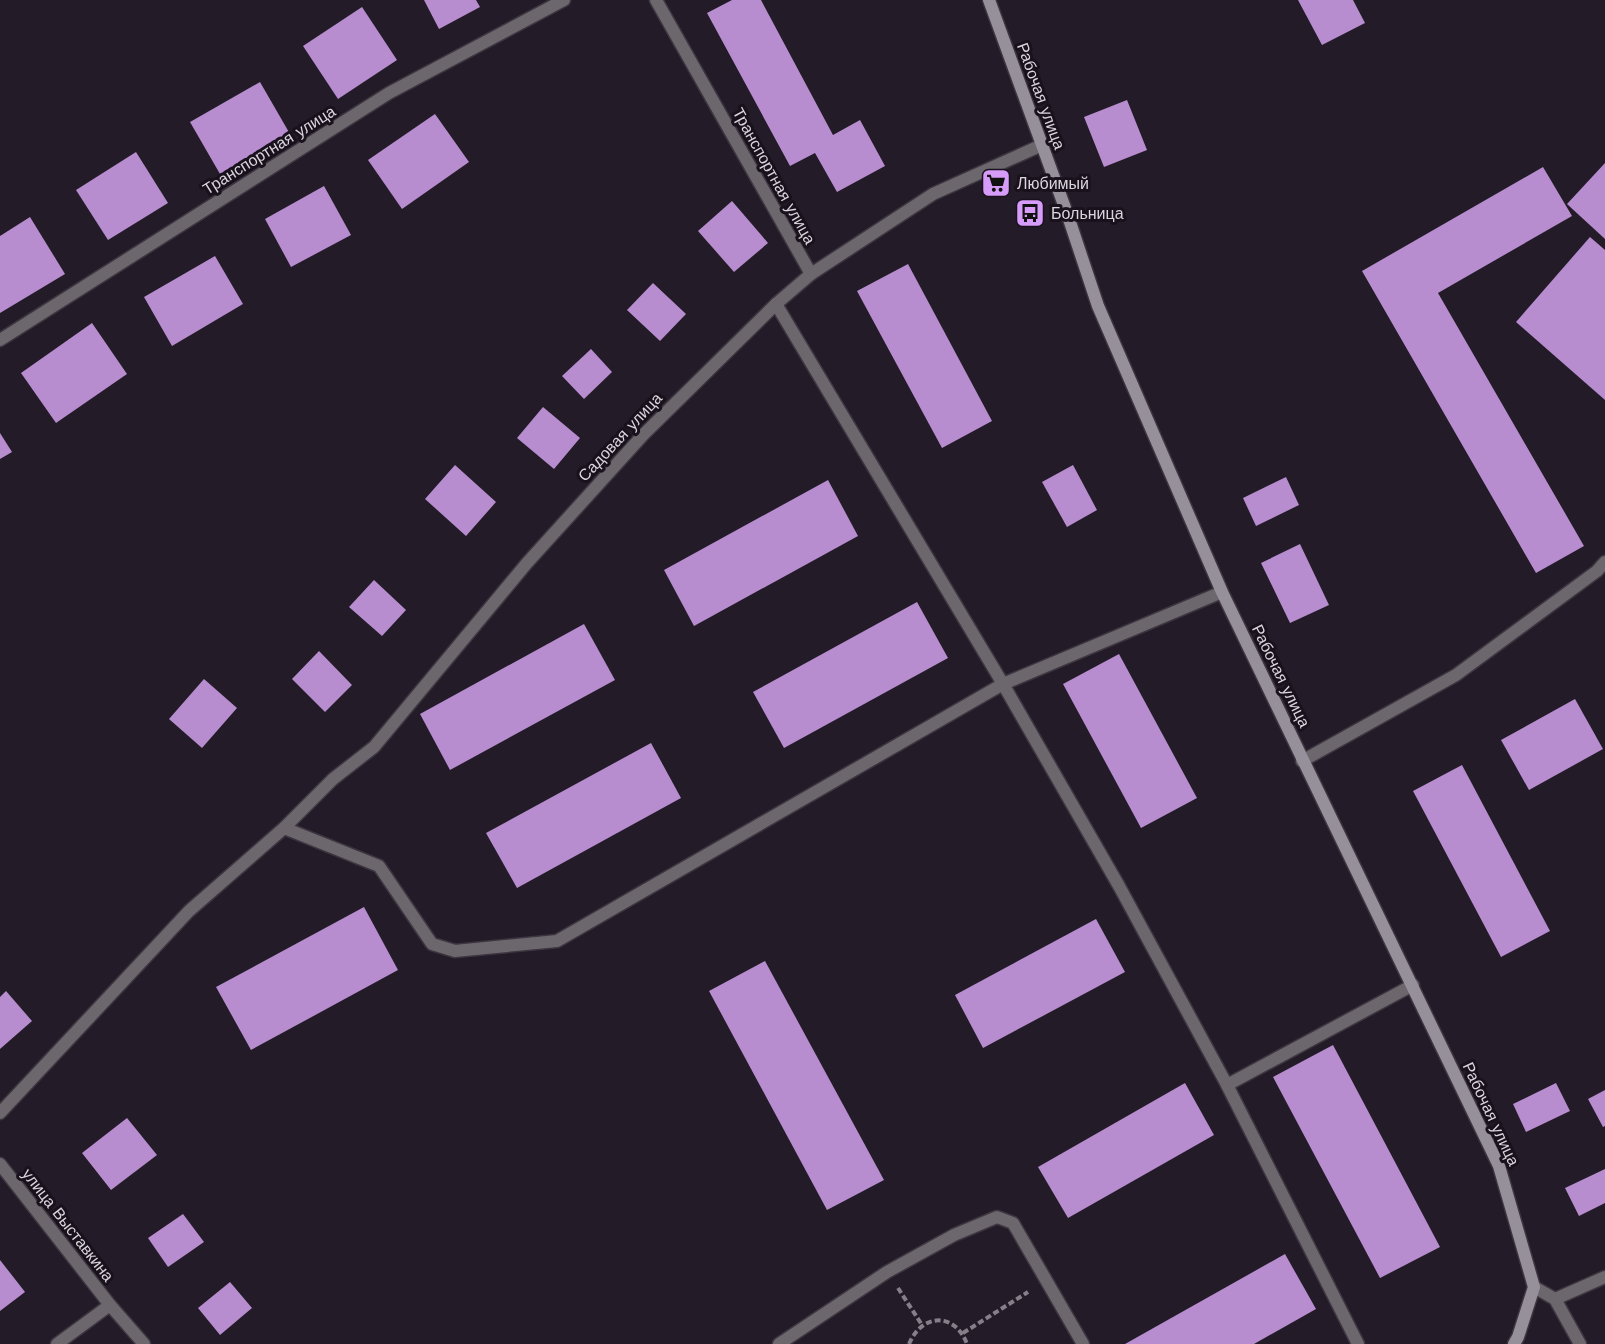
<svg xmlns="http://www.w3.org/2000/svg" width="1605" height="1344" viewBox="0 0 1605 1344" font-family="'Work Sans',sans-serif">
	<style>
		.building { fill: #b78dd0 }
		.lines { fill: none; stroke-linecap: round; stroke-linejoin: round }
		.service-casing { stroke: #3d3540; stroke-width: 15 }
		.minor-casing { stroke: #3d3540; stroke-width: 15 }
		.secondary-casing { stroke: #3d3540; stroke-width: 15 }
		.path { stroke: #857f89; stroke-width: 4; stroke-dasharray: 6 3; stroke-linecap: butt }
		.service { stroke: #6b676d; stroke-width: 12 }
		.minor { stroke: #6b676d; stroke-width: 12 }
		.secondary { stroke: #96909a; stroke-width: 12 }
		.labels { text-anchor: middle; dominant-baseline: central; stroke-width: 6; stroke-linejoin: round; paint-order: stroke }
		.street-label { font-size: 16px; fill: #dad5dd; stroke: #19121d }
		.poi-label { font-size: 16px; fill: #dad5dd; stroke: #19121d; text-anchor: start }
	</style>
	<rect width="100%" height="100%" fill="#231b27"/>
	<g class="building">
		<polygon points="424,0 476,0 480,7 439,29"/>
		<polygon points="732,0 761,0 833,135 860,120 885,166 837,192 815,153 790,166 707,13"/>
		<polygon points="1298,0 1353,0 1365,23 1322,45"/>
		<polygon points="362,7 397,60 338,99 303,46"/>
		<polygon points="260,82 290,134 220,174 190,122"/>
		<polygon points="1127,100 1147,150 1104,167 1084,117"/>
		<polygon points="435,114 469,162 402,209 368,160"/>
		<polygon points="136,152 168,203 108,240 76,190"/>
		<polygon points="1605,163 1605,239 1567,204"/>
		<polygon points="1543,167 1572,216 1438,293 1584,546 1536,573 1362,271"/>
		<polygon points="324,186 351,235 291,267 265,219"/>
		<polygon points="732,201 768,243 734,272 698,231"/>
		<polygon points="30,217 65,274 0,313 0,236"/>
		<polygon points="1590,237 1605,250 1605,400 1516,322"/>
		<polygon points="215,256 243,304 172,346 144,297"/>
		<polygon points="908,264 992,421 942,448 857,291"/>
		<polygon points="653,283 686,314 660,341 627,310"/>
		<polygon points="92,323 127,374 56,423 21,373"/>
		<polygon points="591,349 612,372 584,399 562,376"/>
		<polygon points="543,407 580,438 554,469 517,438"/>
		<polygon points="0,433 12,452 0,459"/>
		<polygon points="455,465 496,502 466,536 425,499"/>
		<polygon points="1073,465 1097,510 1067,527 1042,482"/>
		<polygon points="1286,477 1299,505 1256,526 1243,498"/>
		<polygon points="828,480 858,536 694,626 664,570"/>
		<polygon points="1300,544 1329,605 1290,623 1261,563"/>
		<polygon points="374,580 406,610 382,636 349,607"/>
		<polygon points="917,602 948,658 784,748 753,692"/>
		<polygon points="584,624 615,680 450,770 420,714"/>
		<polygon points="319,651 352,685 325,712 292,679"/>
		<polygon points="1119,654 1197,798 1141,828 1063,684"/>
		<polygon points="204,679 237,708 202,748 169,719"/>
		<polygon points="1575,699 1603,749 1529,790 1501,740"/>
		<polygon points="651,743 681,798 517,888 486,833"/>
		<polygon points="1462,765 1550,931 1501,957 1413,791"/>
		<polygon points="364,907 398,970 251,1050 216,987"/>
		<polygon points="1096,919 1125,972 983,1048 955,995"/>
		<polygon points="765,961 884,1180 827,1210 709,991"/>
		<polygon points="6,991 32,1021 0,1049 0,997"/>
		<polygon points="1333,1045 1440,1247 1380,1278 1273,1077"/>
		<polygon points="1185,1083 1214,1135 1068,1218 1038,1167"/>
		<polygon points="1556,1083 1570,1111 1526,1132 1513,1104"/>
		<polygon points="1605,1090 1605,1126 1603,1127 1588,1099"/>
		<polygon points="127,1118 157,1155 111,1190 82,1153"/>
		<polygon points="1605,1169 1605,1203 1579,1216 1565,1188"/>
		<polygon points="183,1214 204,1242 168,1267 148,1238"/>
		<polygon points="1285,1254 1316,1309 1254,1344 1125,1344"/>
		<polygon points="0,1260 25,1292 0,1311"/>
		<polygon points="230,1282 252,1308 220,1335 198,1308"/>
	</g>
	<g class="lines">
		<g class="service-casing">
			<g id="service">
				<polyline points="1003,684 1119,886 1227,1085"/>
				<polyline points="779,1344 887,1272 954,1235 997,1217 1013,1223 1083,1344"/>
				<polyline points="1358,1344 1227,1085 1413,985"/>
			</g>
		</g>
		<g class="minor-casing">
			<g id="minor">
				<polyline points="656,0 811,274"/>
				<polyline points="776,304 1003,684"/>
				<polyline points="0,340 389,93 564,0"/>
				<polyline points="1302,761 1456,675 1597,571 1605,562"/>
				<polyline points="284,828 333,779 374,747 527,563 643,435 776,304 811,274 933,194 1042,145"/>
				<polyline points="0,1113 189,911 284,828 379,866 432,944 455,951 557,941 1003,684 1222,592"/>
				<polyline points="0,1164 110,1305 144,1344"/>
				<polyline points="1534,1287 1555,1299 1580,1344"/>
				<polyline points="1555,1299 1605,1277"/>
				<polyline points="57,1344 110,1305"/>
			</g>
		</g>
		<g class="secondary-casing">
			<polyline id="secondary" points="989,0 1068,216 1098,306 1222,592 1499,1166 1534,1287 1518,1337 1514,1344"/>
		</g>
		<g class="path">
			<polyline points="898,1288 922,1325"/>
			<polyline points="963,1333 1028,1292"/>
			<path d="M909,1344C922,1313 955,1312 967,1344"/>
		</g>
		<use href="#service" class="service"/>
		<use href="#minor" class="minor"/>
		<use href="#secondary" class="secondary"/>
	</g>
	<defs>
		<g id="supermarket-square" transform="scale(1.5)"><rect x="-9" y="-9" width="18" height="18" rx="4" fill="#d79bf9" stroke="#19121d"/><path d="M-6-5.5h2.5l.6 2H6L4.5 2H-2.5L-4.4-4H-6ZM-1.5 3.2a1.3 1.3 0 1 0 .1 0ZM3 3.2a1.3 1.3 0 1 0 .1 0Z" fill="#111"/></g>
		<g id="bus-square" transform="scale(1.5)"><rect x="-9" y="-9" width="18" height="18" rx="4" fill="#d79bf9" stroke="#19121d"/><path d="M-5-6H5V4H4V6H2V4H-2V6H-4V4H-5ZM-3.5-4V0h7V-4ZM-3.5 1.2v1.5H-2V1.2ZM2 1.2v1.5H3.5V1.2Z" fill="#111"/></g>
	</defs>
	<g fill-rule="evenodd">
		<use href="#supermarket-square" x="996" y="183"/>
		<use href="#bus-square" x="1030" y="213"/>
	</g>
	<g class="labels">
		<g class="street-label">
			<text transform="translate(1041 96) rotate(70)">Рабочая улица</text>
			<text transform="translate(269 150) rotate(-32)">Транспортная улица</text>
			<text transform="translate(774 176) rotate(61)">Транспортная улица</text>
			<text transform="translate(620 437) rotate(-47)">Садовая улица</text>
			<text transform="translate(1281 676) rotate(64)">Рабочая улица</text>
			<text transform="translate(1491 1114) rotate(65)">Рабочая улица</text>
			<text transform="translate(68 1225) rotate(52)">улица Выставкина</text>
		</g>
		<g class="poi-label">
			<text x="1017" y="183">Любимый</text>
			<text x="1051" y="213">Больница</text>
		</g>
	</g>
</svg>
